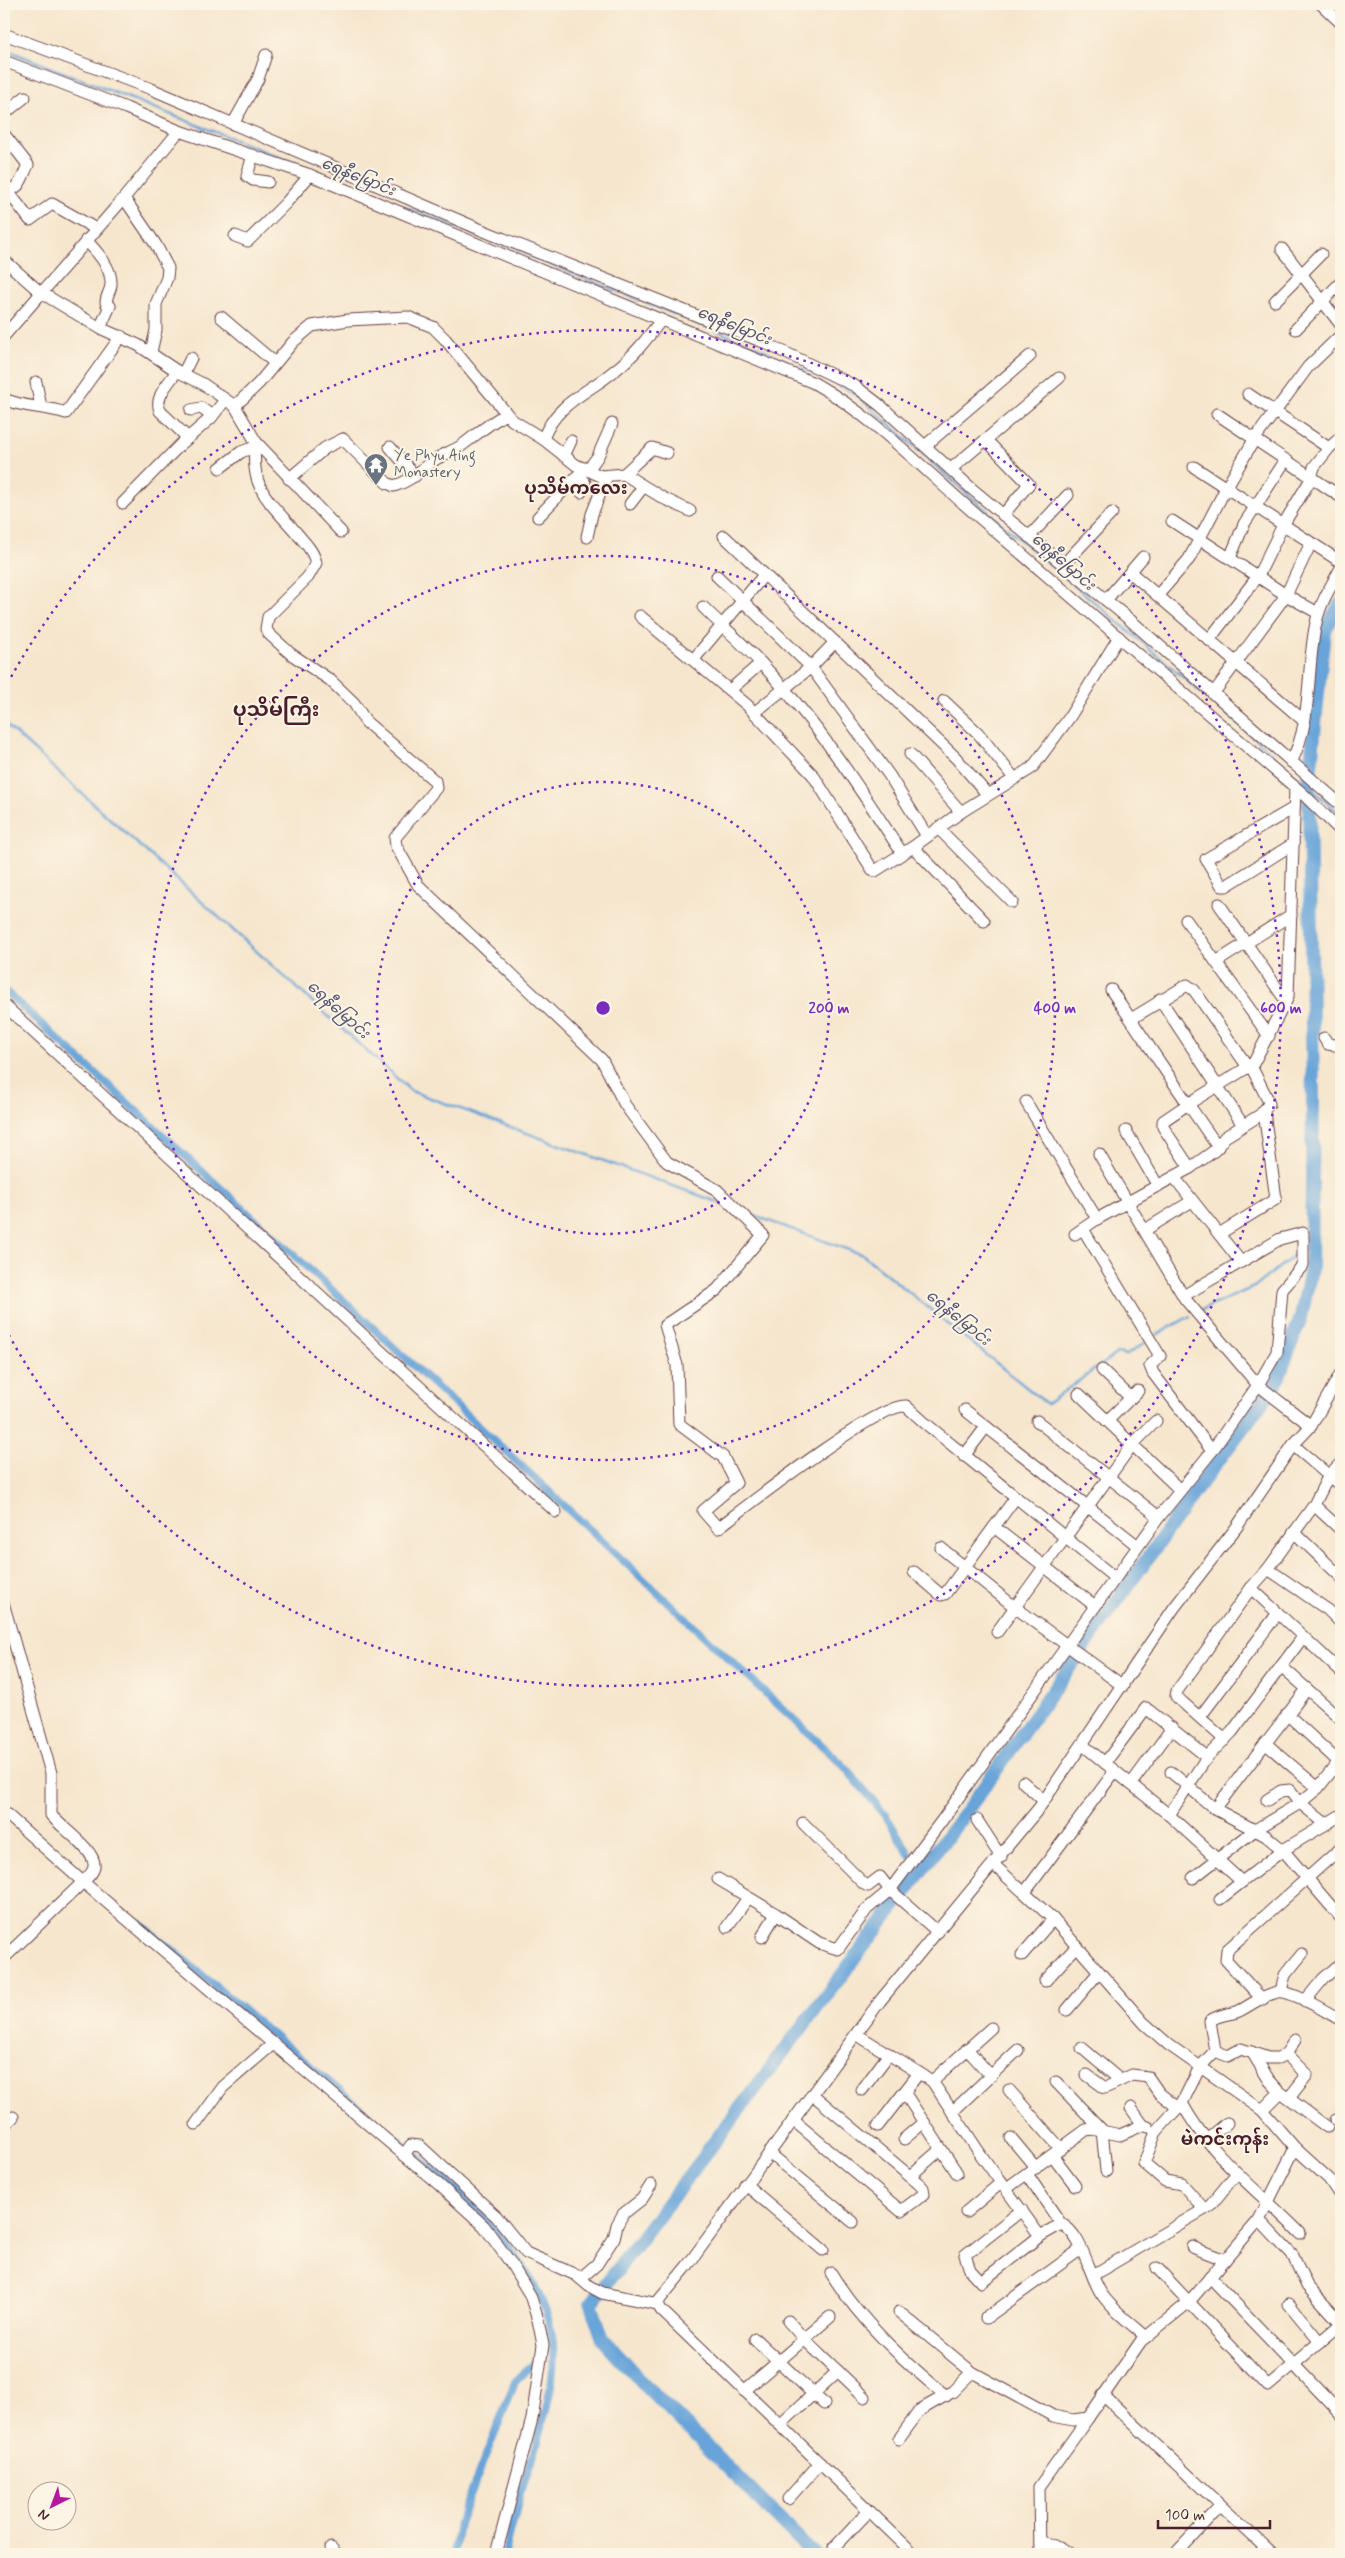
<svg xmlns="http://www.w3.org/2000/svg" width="1345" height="2558" viewBox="0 0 1345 2558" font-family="Mynerve,'Noto Sans Myanmar',sans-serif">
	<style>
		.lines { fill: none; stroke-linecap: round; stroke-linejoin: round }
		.stream { stroke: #68a4d9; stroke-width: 2.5 }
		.canal { stroke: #68a4d9; stroke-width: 8 }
		.river { stroke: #68a4d9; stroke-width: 14 }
		.minor-casing { stroke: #643d43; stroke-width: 13 }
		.minor { stroke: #fff; stroke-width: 11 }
		.ring { fill: none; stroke: #7b2cbf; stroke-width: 2.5; stroke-dasharray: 2.5 5 }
		.labels { text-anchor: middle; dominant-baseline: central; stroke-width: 4; stroke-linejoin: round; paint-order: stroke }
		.worship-label { font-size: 15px; fill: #5b616d; stroke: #fcf5e5; text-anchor: start }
		.water-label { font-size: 16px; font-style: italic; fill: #565471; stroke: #fcf5e5 }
		.quarter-label { font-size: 18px; font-weight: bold; fill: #4a1f2b; stroke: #fcf5e5 }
		.district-label { font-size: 20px; font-weight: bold; fill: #4a1f2b; stroke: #fcf5e5 }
		.centre { fill: #7b2cbf; stroke: #fcf5e5; stroke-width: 2.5 }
		.ring-label { font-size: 15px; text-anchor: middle; font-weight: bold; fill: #7b2cbf; stroke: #fcf5e5; stroke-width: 4; stroke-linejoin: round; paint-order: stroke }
	</style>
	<rect width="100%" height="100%" fill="#fcf5e5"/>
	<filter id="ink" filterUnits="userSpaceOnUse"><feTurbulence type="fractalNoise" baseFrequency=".02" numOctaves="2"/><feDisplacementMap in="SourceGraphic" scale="10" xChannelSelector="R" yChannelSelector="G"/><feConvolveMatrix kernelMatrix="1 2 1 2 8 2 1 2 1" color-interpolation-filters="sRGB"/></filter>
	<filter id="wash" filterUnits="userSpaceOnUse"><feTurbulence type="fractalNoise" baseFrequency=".0096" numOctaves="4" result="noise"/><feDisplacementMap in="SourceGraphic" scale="20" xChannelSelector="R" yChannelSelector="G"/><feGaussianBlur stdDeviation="1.12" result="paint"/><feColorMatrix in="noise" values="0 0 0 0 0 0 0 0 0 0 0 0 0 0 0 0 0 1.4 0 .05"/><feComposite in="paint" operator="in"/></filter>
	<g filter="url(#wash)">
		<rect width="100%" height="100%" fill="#f6e6cd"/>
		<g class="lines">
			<g class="stream">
				<polyline points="4,49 307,168"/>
				<polyline points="340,181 755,346 854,393 989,513 1242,727 1341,815"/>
				<polyline points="4,723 411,1091 723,1204"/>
				<polyline points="747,1213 863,1255 1047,1404 1117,1353 1126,1355 1145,1343"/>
				<polyline points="1201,1310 1254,1287 1295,1255"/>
				<polyline points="1155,1336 1190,1316"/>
			</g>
			<g class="canal">
				<polyline points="4,990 344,1301 843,1765 886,1816 909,1854"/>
				<polyline points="917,1865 921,1871"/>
				<path d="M140,1923L461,2193C500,2233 547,2285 553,2343C558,2387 534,2450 521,2492C515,2512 510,2533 505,2554"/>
				<polyline points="454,2554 459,2523 515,2382 537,2360"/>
			</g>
			<polyline class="river" points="814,2554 638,2378 603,2339 591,2304 966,1812 1199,1486 1276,1384 1301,1317 1311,1269 1313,1098 1309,787 1324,631 1341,603"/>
		</g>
	</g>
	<g filter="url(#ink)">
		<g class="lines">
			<g class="minor-casing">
				<g id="minor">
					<polyline points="1321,4 1341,23"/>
					<polyline points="4,34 149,88 484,231 763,342 855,386 881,406 972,489 1130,620 1341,805"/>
					<path d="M4,61L126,108L179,131L310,175L814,383C876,418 926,472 980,518C1087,610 1194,703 1302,793L1341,831"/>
					<polyline points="4,114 25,97"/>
					<polyline points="233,124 258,79 266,55"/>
					<path d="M4,134L28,165C22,176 21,192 4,189"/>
					<polyline points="253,155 247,176 253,180 268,182"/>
					<polyline points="7,190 30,220 52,204 96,229"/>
					<polyline points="124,198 156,245 168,268 167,278 156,304 156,330 151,352"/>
					<polyline points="235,236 248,241 285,204 310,175"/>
					<path d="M86,240C96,251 112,267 111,284C111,291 106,295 106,303L110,306L100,328"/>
					<polyline points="1282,249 1341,325"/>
					<polyline points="4,260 40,292 100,328 138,345 177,371 203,384 235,406"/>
					<polyline points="1275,301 1321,254"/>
					<polyline points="221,317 275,363"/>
					<polyline points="1296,329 1341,282"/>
					<polyline points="4,336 124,198 179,131"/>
					<path d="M177,371C169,383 154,397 160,411L188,438"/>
					<polyline points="183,374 191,358"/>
					<polyline points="36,382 41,407"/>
					<polyline points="1248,394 1329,448"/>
					<path d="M4,399C24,408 44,406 66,413L121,336"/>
					<polyline points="191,410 201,408 212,416"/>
					<polyline points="1217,414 1341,497"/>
					<path d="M543,439C556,403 588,393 614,371C633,357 647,339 661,320"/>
					<polyline points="986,440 1029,484 1003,515"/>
					<path d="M256,442C248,490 272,503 300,537C307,545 314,553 316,563L308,577L268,617L266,629L269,634L291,654L330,680L354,703L366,722L435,781L436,788L395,838L396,846L418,885L602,1060L625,1105L667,1162L717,1190L763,1235L717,1290L665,1325L677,1365L679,1424L723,1457L736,1483L703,1511L718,1528C747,1506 878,1403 906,1406L925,1423L1115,1578"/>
					<polyline points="925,446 1030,356"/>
					<polyline points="390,447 415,476"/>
					<polyline points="564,456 571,441"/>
					<polyline points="1194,467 1341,562"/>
					<polyline points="220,468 241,452 255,447"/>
					<polyline points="951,469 1059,378"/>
					<polyline points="588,470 598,456 612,424"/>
					<polyline points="624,474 652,448 667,453"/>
					<polyline points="579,475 585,483 581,492"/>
					<path d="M289,479L325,448L343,439L387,483L394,486C412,481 421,469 436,459C444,454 453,451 461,446C476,435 489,423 506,414"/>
					<polyline points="123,503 181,444 211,418 225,400"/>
					<polyline points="630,504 643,487"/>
					<polyline points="538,517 585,468"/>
					<polyline points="1172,521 1286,595 1318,613"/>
					<polyline points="341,532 256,442 235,406 259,383 293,342 312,326 348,320 408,317 433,327 445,339 512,420 543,439 576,465 601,476 624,474 663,498 690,511"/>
					<polyline points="724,536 956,758 987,794"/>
					<polyline points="587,537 592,514 607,476"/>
					<polyline points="1029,537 1068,495"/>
					<polyline points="1230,558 1244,524 1285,461"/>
					<polyline points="1063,565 1112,513"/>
					<polyline points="1130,572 1303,720"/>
					<polyline points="717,576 811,667 889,775 927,836"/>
					<polyline points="1158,595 1189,559 1226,488 1254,440 1308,367 1341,335"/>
					<polyline points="1106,600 1143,557"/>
					<path d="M703,607C722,626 743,644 761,663C815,720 859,787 902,853"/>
					<polyline points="640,616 747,705 813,775 872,869 875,871 913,847 961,812 1032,768 1069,718 1119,637"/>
					<polyline points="1209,640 1258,576 1283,525 1311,479 1314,467 1329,448 1341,437"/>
					<polyline points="694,659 764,575"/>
					<polyline points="730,690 761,663"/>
					<polyline points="1213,694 1286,595 1311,543"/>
					<polyline points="944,701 978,733 1014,778"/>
					<polyline points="754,713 811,667 835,642"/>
					<polyline points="910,754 961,812"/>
					<path d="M1291,762C1313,722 1306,667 1316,623C1320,603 1331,586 1341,568"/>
					<polyline points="938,828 1012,902"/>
					<polyline points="1293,844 1226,886 1222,886 1206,859 1294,808"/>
					<polyline points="913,847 984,921"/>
					<polyline points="1219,904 1286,1001"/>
					<polyline points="1186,920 1269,1036"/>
					<polyline points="1216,962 1291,915"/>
					<polyline points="1111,990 1188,1104 1253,1064 1288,997 1295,787"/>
					<polyline points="1160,999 1243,1125"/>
					<polyline points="4,1005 556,1512"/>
					<polyline points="1131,1019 1187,985 1194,990 1248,1067"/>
					<polyline points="1324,1038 1328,1044 1341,1046"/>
					<polyline points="1026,1102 1097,1219"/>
					<polyline points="1126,1131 1158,1186"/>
					<polyline points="1099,1154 1185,1299 1258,1385 1311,1426"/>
					<polyline points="1190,1168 1163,1127 1163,1121 1188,1104 1218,1147"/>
					<polyline points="1174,1177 1237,1257 1237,1262"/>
					<polyline points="1083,1229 1160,1356 1150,1366 1153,1373 1212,1451"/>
					<polyline points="1145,1230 1192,1201"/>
					<polyline points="1075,1234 1097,1219 1190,1168 1214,1151 1225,1137 1260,1115 1269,1104 1268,1100 1251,1066"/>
					<polyline points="1219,1234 1276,1199 1264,1112"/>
					<polyline points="1102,1370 1131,1398"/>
					<polyline points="1079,1394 1180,1490"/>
					<polyline points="965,1410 1138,1546"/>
					<polyline points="1037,1421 1159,1517"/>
					<polyline points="1107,1421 1138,1391"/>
					<polyline points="1293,1445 1341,1486"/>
					<polyline points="964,1456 986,1427"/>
					<polyline points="1314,1505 1341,1530"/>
					<polyline points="994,1527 1095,1606"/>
					<polyline points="1294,1532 1341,1577"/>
					<polyline points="941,1548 1016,1608 1123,1686"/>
					<polyline points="1268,1569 1328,1610 1341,1623"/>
					<polyline points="914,1572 941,1595 945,1594 1016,1497"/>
					<polyline points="1251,1588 1341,1672"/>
					<path d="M4,1606L51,1773V1815C60,1827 96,1850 94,1866C94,1872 87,1878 83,1882L436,2182L484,2226L510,2262L530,2295L538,2320L543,2345L532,2419L496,2554"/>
					<polyline points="997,1632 1132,1445 1156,1421"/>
					<polyline points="1281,1666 1341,1719"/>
					<polyline points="1287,1714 1341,1764"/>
					<polyline points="1200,1717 1278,1613"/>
					<polyline points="1225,1740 1181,1701 1176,1696 1177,1691 1251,1588 1268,1569 1314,1505 1329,1475 1341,1463"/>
					<polyline points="1265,1743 1318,1788"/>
					<polyline points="1083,1745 1169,1815 1242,1882"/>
					<polyline points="1105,1763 1146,1708 1207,1757"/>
					<polyline points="1171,1772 1215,1809 1266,1836 1283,1850 1341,1918"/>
					<polyline points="1023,1782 1044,1801"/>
					<polyline points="1131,1784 1172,1728"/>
					<polyline points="1267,1800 1281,1791 1290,1790 1300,1803 1326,1824"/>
					<polyline points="1215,1809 1307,1689"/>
					<polyline points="4,1812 83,1882 4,1958"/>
					<polyline points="1169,1815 1207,1757 1232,1732 1303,1637"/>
					<polyline points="977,1820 1001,1857"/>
					<polyline points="803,1823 864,1884 868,1886 880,1877 890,1890 938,1932"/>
					<polyline points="994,1865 1053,1919 1144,2023 1169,2045 1262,2110 1295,2148 1329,2179 1341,2197"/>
					<polyline points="1193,1878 1255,1830 1300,1803 1318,1788 1341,1759"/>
					<polyline points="718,1879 776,1914 819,1943 838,1949 867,1909 890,1890 943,1819 1159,1517 1212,1451 1258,1385 1277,1352 1282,1290 1303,1265 1303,1233 1280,1239 1185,1295"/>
					<polyline points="1025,1892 1115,1771"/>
					<polyline points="1220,1899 1283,1850 1341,1815"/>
					<polyline points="727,1927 748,1898"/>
					<polyline points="762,1937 776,1914"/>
					<polyline points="1022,1955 1053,1919"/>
					<polyline points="1045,1981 1077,1946"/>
					<polyline points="1281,1991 1285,1975 1302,1954"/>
					<polyline points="1263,2000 1226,1960 1227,1950 1341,1848"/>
					<polyline points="1305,2001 1323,1979 1341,1963"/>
					<polyline points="1067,2010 1099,1972"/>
					<polyline points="856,2034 932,2081 981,2155 1040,2236"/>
					<polyline points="1082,2048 1120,2080"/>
					<polyline points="967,2049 991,2076"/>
					<polyline points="1215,2051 1228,2056 1241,2049 1268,2058 1278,2058 1286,2054 1295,2040"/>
					<polyline points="1252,2052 1269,2080 1280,2092 1327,2127"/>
					<polyline points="1286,2054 1307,2075 1289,2098"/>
					<polyline points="1087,2075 1105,2088 1132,2075 1148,2077 1159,2093 1178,2108"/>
					<polyline points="932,2081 991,2028"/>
					<polyline points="1056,2082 1102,2130 1106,2171"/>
					<polyline points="862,2090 889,2054"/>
					<polyline points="1009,2090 1061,2149"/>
					<polyline points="904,2092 957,2173"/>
					<polyline points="1182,2103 1156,2132 1144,2163 1165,2181 1182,2184 1204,2209"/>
					<polyline points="1131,2108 1143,2125 1148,2127"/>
					<polyline points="1262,2110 1280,2092"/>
					<polyline points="952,2112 1018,2050"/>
					<polyline points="793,2120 901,2211 924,2194 923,2188 918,2183 812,2094"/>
					<polyline points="1336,2120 1341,2125"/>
					<polyline points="196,2124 223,2087 274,2043"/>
					<polyline points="4,2126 13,2117"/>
					<polyline points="878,2126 919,2073"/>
					<polyline points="1011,2138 1036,2168"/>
					<polyline points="904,2139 924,2122"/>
					<polyline points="1207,2140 1227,2123"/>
					<polyline points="769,2153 853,2222"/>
					<polyline points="404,2155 411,2145 420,2146 497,2217 526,2253 576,2275 589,2286 602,2293 658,2304"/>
					<polyline points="1053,2156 1075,2185"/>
					<polyline points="1027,2174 1061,2224"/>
					<polyline points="910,2176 941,2149"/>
					<polyline points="745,2184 823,2250"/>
					<polyline points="1007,2188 1086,2130 1092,2129 1120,2135 1143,2125"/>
					<path d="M1022,2210L965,2255L970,2270L981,2282L1040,2236L1061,2224C1082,2233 1089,2275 1101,2293C1112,2310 1131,2323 1146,2337"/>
					<polyline points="966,2212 1002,2182"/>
					<polyline points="1259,2220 1293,2256 1307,2286 1341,2323"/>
					<path d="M1300,2233C1259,2191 1210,2156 1182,2103L1200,2067L1215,2051L1210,2021C1218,2014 1230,2015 1239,2011C1251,2005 1265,1994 1278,1992C1292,1990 1328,2013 1341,2020"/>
					<polyline points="1192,2247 1225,2260"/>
					<polyline points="1157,2268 1268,2386 1341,2324"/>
					<path d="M831,2273C860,2321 903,2360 946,2396"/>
					<polyline points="1093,2275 1210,2206 1237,2173"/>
					<polyline points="1210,2277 1341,2414"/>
					<polyline points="581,2278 597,2264 614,2238 617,2225 623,2214 642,2199 651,2185"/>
					<polyline points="1289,2304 1320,2342"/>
					<polyline points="899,2312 972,2372 1053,2416 1073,2420 1088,2418 1141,2341 1188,2303 1259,2220 1295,2148"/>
					<polyline points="986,2318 1081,2249"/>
					<polyline points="788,2321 804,2339 865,2397"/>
					<polyline points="755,2339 824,2404"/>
					<polyline points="744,2391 830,2317"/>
					<polyline points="1103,2395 1272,2554"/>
					<polyline points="780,2425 838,2371"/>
					<polyline points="899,2439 920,2410 952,2392 972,2372"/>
					<polyline points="788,2499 820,2463"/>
					<polyline points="1040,2543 1060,2547 1070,2554"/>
					<polyline points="835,2547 869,2511"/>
					<polyline points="331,2548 337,2554"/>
					<polyline points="914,2554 661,2310 658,2304 660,2299 688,2265 880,2001 1039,1808 1174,1608 1236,1528 1293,1445 1311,1426 1341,1373"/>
					<polyline points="1040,2554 1039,2487 1088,2418"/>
					<polyline points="1175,2554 1220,2506"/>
				</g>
			</g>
			<use href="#minor" class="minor"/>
		</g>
	</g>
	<g class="ring">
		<circle cx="603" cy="1008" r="226"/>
		<circle cx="603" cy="1008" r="452"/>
		<path d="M4 690A678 678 0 1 1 4 1326"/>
	</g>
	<defs>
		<g id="temple-pin" transform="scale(1.25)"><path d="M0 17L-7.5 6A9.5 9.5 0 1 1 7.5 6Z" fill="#6b7280" stroke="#fcf5e5"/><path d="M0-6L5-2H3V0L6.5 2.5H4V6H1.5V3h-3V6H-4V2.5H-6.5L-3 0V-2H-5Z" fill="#fff"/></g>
	</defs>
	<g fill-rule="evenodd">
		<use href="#temple-pin" x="376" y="465"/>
	</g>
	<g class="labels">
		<g class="worship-label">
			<text x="394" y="456">Ye Phyu Aing<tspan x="394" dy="17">Monastery</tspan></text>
		</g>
		<g class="water-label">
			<text transform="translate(358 177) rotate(22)">ရေနီမြောင်း</text>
			<text transform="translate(734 326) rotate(22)">ရေနီမြောင်း</text>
			<text transform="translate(1063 562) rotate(41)">ရေနီမြောင်း</text>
			<text transform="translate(338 1010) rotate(42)">ရေနီမြောင်း</text>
			<text transform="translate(958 1318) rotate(39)">ရေနီမြောင်း</text>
		</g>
		<g class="quarter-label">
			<text x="576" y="489">ပုသိမ်ကလေး</text>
			<text x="1225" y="2140">မဲကင်းကုန်း</text>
		</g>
		<g class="district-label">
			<text x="276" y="710">ပုသိမ်ကြီး</text>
		</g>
	</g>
	<circle cx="603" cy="1008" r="8" class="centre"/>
	<g class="ring-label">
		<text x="829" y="1013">200 m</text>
		<text x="1055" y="1013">400 m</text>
		<text x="1281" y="1013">600 m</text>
	</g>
	<rect width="1345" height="2558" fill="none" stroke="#fcf5e5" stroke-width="20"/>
	<g transform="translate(52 2506) rotate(222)"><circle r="24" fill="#fcf5e5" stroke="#b59f9b"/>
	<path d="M0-4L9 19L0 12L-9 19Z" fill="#b5179e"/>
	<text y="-8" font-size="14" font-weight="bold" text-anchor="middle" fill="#4a1f2b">N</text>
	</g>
	<path d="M1158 2520v8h112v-8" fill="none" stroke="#4a1f2b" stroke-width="2.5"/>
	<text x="1165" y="2520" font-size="15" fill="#4a1f2b" stroke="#fcf5e5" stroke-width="4" paint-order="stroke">100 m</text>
</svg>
